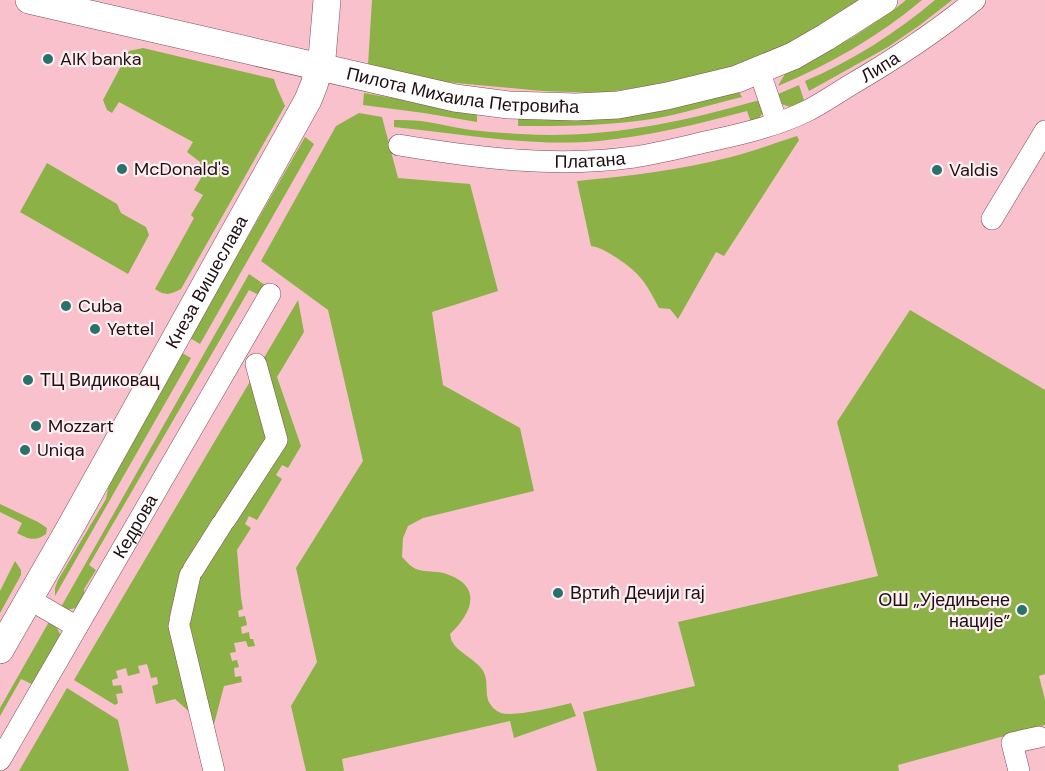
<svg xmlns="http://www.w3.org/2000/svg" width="1045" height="771" viewBox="0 0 1045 771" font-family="'DM Sans',sans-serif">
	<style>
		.green { fill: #8bb147 }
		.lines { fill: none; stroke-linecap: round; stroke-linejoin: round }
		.minor-casing { stroke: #7e4f58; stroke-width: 22 }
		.major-casing { stroke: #7e4f58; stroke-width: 28 }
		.minor { stroke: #fff; stroke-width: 21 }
		.major { stroke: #fff; stroke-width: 27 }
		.poi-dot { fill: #29726b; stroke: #fcf0f2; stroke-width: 2 }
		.labels { text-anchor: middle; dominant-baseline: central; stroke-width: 4.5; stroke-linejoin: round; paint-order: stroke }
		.poi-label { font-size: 18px; fill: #210e12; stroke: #fcf0f2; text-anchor: start }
		.street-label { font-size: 18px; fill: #210e12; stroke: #fcf0f2 }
	</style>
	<rect width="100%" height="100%" fill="#f9c1cb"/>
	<g class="green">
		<polygon points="372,0 864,0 778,50 724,71 669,83 601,93 542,91 435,81 368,65"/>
		<path d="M906,0H922C879,36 829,65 778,86L786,72L853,37L895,9Z"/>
		<path d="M935,0H952L920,25L888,47L809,91L805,81C852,61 896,33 935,0Z"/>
		<path d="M143,48L274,79L277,88L285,106L181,289C170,295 165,296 155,289L194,218L191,215L203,195L194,190L201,178L200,162L187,152L193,142L119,102L112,113L107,110L103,100L129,51Z"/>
		<polygon points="799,85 805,103 793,108 779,103 776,95"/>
		<path d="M737,88L742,97C712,104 682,114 652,119C607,126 563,126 518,126V118Z"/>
		<polygon points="364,93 477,113 477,122 424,113 363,105"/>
		<path d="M756,101H763L765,109L760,117L752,125L747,111C698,124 650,136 599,141C530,147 462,134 394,127V120C403,120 412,120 421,121C438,123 454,128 471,130C487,132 504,133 521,134C603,139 678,123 756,101Z"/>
		<path d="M359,113L382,117L398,178L470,184L498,291L432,312L443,385L520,428L534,491L423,518L408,526L403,538L402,557C406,561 411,567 416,569C427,573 439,570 449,575C484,588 470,615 450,634C451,637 451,641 453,643C457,651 474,659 481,668C489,677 485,689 488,700C490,705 495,711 501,713C514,717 556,707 571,703L576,716L514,738L510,721L342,759L344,771H306L291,706L317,662L296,568L363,461L328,310L261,261L336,126Z"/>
		<path d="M797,136L799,140L724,256L716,252L678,319L670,309L659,308C646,283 641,274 617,258C607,252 602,248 591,246L577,181C629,176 681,170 731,157C754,151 775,143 797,136Z"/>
		<polygon points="305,137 314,144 200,344 190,338"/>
		<polygon points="47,163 117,204 121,213 146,227 149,235 128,274 20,212"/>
		<polygon points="249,274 265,285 259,295 249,290 89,565 96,570 84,589 85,597 80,607 67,610 61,607"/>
		<polygon points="298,300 304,332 277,377 301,446 288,468 282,465 276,475 282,479 257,520 249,516 245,524 251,528 237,550 241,598 243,609 238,611 239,617 245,616 247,625 241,627 242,634 249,632 250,639 253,639 255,646 248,647 246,641 234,643 236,652 230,653 232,661 237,660 239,667 234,668 235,677 241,676 242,682 224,686 212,732 175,699 156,704 152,686 158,684 157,677 151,678 147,664 138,666 140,673 128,676 126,668 116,671 118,678 112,680 113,686 121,685 123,693 116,694 118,703 115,705 74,680"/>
		<polygon points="910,310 1045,390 1045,674 1039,676 1045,700 1045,725 898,765 899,771 597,771 583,712 695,686 678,622 878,576 837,422"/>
		<polygon points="182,353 191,358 55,596 55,588 58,580 106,499 109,484"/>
		<path d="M0,504L38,522L47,528L46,534C35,542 28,539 17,533L22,523L0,512Z"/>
		<polygon points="15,561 21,570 21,575 0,613 0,591"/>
		<polygon points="50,620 55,624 62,638 36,686 21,679 0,716 0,708"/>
		<polygon points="67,688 118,720 129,771 19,771"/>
	</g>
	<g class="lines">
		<g class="minor-casing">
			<g id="minor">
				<polyline points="759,70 777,123"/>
				<path id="s1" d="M399,145C477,158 556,168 634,157C661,153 687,146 714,140C746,133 779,125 809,110C824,102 837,93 852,84C895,59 936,32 975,0"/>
				<polyline points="992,219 1045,131"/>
				<polyline points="225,520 277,440 256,364"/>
				<polyline points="193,570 222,524"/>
				<polyline points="29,599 77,627"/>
				<polyline points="180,620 190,575"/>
				<polyline points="179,626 214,771"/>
				<path id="s2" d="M0,760L270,294"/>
				<polyline points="1019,771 1012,743 1039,737"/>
			</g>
		</g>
		<g class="major-casing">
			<g id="major">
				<path id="s3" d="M29,0L455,98L509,105L576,107L618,105L667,96L737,79L793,56L826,37L884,0"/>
				<path id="s4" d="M0,650L71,526L308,100L314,85L322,58L327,0"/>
			</g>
		</g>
		<use href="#minor" class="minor"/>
		<use href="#major" class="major"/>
	</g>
	<g class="poi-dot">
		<circle cx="48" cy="59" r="6"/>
		<circle cx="122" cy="169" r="6"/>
		<circle cx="937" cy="170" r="6"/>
		<circle cx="66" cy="306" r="6"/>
		<circle cx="95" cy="329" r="6"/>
		<circle cx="28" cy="380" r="6"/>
		<circle cx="36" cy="426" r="6"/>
		<circle cx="25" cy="450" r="6"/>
		<circle cx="558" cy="593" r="6"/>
		<circle cx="1022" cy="610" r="6"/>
	</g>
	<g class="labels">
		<g class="poi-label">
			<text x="60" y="59">AIK banka</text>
			<text x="134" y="169">McDonald's</text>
			<text x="949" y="170">Valdis</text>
			<text x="78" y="306">Cuba</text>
			<text x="107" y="329">Yettel</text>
			<text x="40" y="380">ТЦ Видиковац</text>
			<text x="48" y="426">Mozzart</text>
			<text x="37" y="450">Uniqa</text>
			<text x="570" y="593">Вртић Дечији гај</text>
			<text x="1010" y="600" text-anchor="end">ОШ „Уједињене<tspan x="1010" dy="21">нације”</tspan></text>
		</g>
		<g class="street-label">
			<text stroke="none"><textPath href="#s1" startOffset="501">Липа</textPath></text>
			<text stroke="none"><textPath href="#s3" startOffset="444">Пилота Михаила Петровића</textPath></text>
			<text stroke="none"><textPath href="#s1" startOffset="192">Платана</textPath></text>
			<text stroke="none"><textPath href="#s4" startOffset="422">Кнеза Вишеслава</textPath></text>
			<text stroke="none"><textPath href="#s2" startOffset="270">Кедрова</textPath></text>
		</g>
	</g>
</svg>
